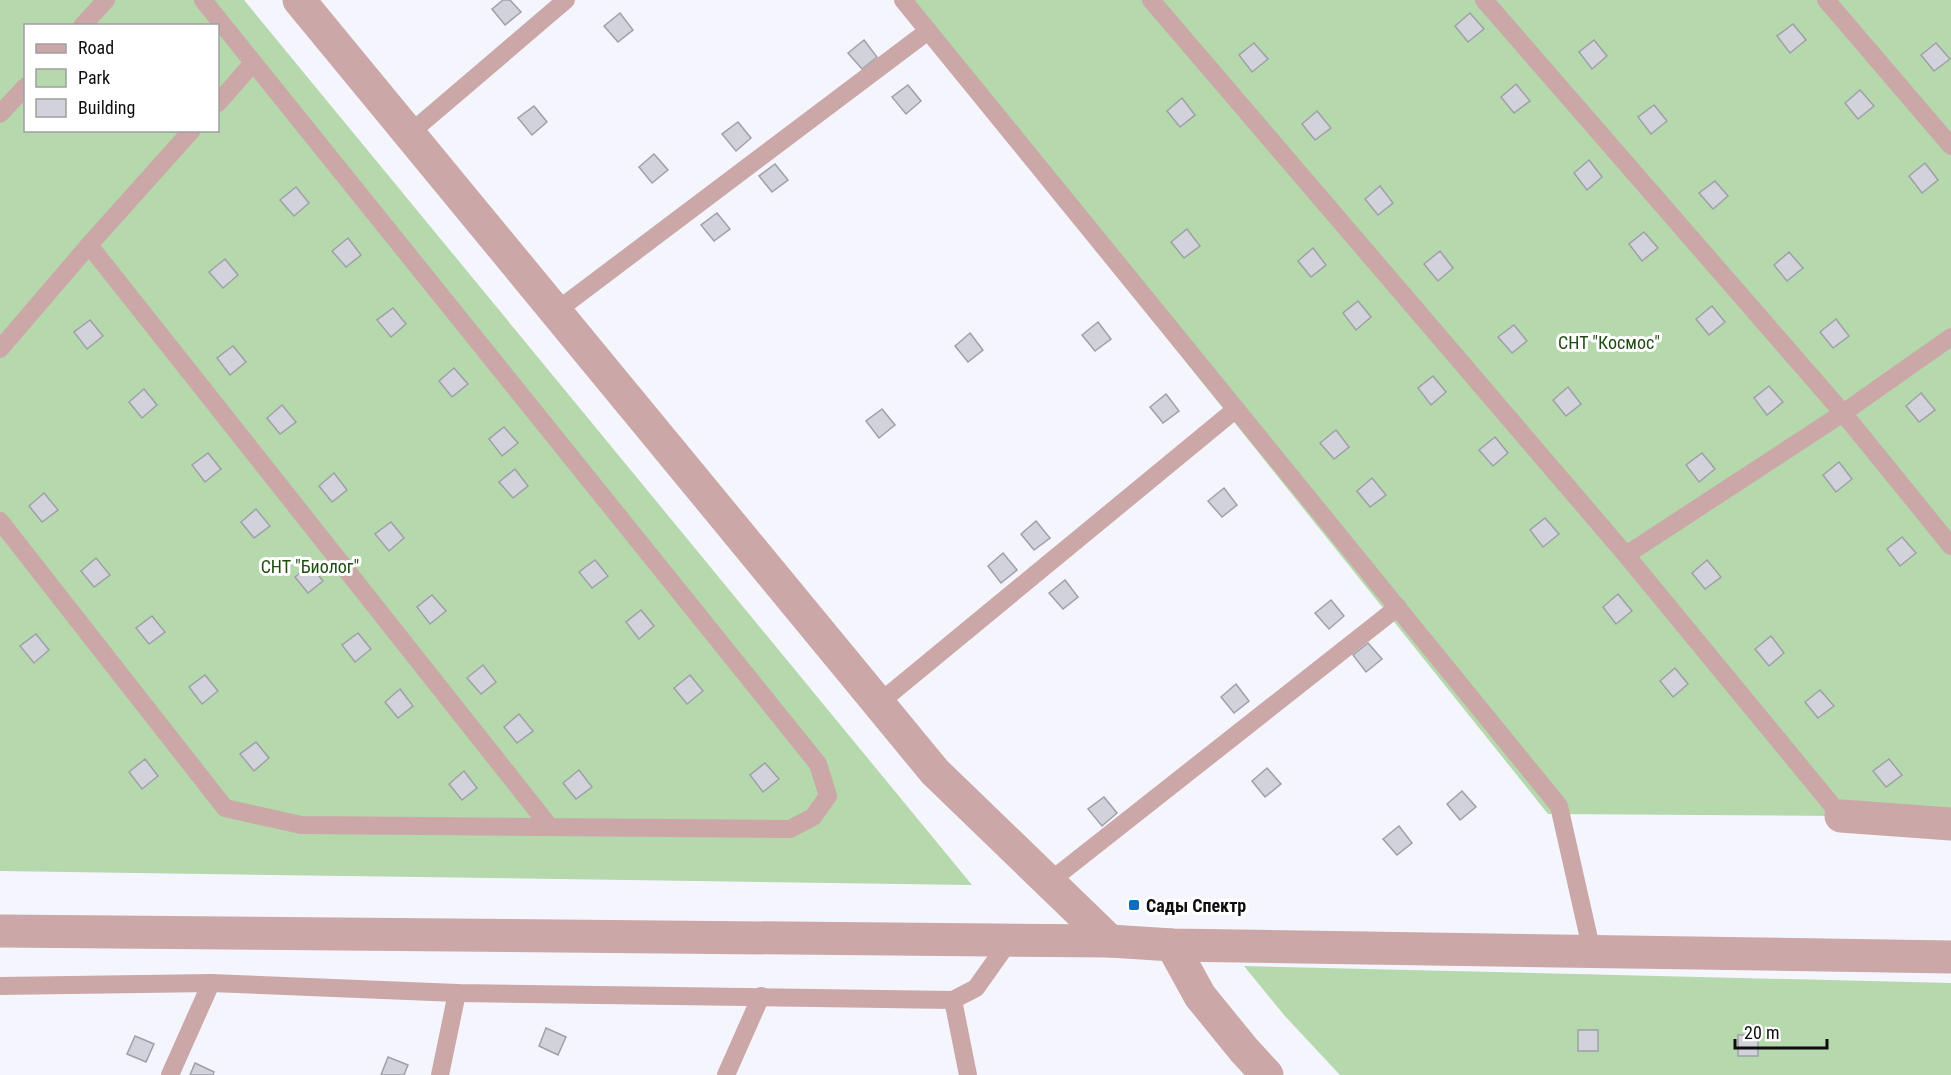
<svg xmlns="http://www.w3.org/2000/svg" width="1951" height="1075" viewBox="0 0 1951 1075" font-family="'Roboto Condensed',sans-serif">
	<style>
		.green { fill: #b5d8ac; fill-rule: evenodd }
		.building { fill: #d1d2da; stroke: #9fa0a8; stroke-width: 1.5 }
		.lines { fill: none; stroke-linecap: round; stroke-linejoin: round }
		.service { stroke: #cca7a7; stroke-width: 18 }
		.minor { stroke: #cca7a7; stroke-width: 33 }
		.poi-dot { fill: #0d6ebb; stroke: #fff; stroke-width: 2 }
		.labels { text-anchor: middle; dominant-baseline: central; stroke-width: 6; stroke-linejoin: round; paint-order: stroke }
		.park-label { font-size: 18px; fill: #1f4c11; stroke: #fff }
		.poi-label { font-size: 18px; font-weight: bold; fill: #0e0e11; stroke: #fff; text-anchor: start }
	</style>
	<rect width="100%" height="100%" fill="#f4f5fd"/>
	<g class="green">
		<path d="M0,0H244L972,885L0,871ZM26,26H218V130H26Z"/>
		<polygon points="896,0 1951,0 1951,824 1841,816 1548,814"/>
		<polygon points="1244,966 1951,983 1951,1075 1340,1075 1284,1015"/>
	</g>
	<g class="building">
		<polygon points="503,0 510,0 521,12 505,25 492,9"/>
		<polygon points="620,13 633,30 618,42 604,26"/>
		<polygon points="1470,13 1484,29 1468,42 1455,26"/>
		<polygon points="1793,24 1806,40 1790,53 1777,36"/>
		<polygon points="864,40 877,57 862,69 848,53"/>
		<polygon points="1594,40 1607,56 1592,69 1579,52"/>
		<polygon points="1254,43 1268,59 1252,72 1239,55"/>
		<polygon points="1936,43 1950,59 1934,71 1921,55"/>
		<polygon points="1516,84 1530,101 1514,113 1501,97"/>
		<polygon points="908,85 921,101 906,114 892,97"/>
		<polygon points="1860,90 1874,106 1858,119 1845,103"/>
		<polygon points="1182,98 1195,115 1180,127 1167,111"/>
		<polygon points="1654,105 1667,121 1651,134 1638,117"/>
		<polygon points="534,106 547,122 532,135 518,118"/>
		<polygon points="1317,111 1331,128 1315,140 1302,124"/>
		<polygon points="738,122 751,138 736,151 722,134"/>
		<polygon points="654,154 668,170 652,183 639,167"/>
		<polygon points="1589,160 1602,177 1587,190 1574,173"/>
		<polygon points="1925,163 1938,180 1922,193 1909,176"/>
		<polygon points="775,164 788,180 772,192 759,176"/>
		<polygon points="1715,181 1728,196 1713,209 1699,193"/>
		<polygon points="1380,186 1393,203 1378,215 1365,199"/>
		<polygon points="296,187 309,203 294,216 280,200"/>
		<polygon points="717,213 730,229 714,241 701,225"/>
		<polygon points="1187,229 1200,246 1184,258 1171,242"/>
		<polygon points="1644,232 1658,248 1642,261 1629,244"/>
		<polygon points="348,238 361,255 346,267 332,251"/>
		<polygon points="1313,248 1326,265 1311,277 1298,261"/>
		<polygon points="1440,251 1453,268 1438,281 1424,264"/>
		<polygon points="1789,252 1803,268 1787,281 1774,265"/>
		<polygon points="225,259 238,275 223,288 209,272"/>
		<polygon points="1358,301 1371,317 1356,330 1343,313"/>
		<polygon points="1712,306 1725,322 1709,335 1696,319"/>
		<polygon points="393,308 406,324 391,337 377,320"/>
		<polygon points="1836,319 1849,336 1833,348 1820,332"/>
		<polygon points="90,320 103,336 87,349 74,332"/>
		<polygon points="1098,322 1111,339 1095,351 1082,335"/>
		<polygon points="1514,325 1527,341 1512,353 1498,337"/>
		<polygon points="970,333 983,350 968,362 955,346"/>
		<polygon points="233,346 246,362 230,375 217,358"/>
		<polygon points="454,368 468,384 452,397 439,381"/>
		<polygon points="1433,376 1446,392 1431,405 1418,388"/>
		<polygon points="1769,386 1783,402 1767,415 1754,398"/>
		<polygon points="1568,387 1581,404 1566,416 1553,400"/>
		<polygon points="144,389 157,405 142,418 129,402"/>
		<polygon points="1921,393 1935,410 1919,422 1906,406"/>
		<polygon points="1166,394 1179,411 1163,423 1150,407"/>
		<polygon points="282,405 296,422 280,434 267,418"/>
		<polygon points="882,409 895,425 879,438 866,421"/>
		<polygon points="504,427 518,443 502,456 489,439"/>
		<polygon points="1336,430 1349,447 1334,459 1320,443"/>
		<polygon points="1495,437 1508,453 1493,466 1479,450"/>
		<polygon points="208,453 221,469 205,482 192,465"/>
		<polygon points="1702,453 1715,469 1699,482 1686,465"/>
		<polygon points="1839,462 1852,479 1836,492 1823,475"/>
		<polygon points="515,469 528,486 513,498 499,482"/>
		<polygon points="334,473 347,490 332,502 319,486"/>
		<polygon points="1372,478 1386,495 1370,507 1357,491"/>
		<polygon points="1224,488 1237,505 1222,517 1208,501"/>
		<polygon points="44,493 58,510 42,522 29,506"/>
		<polygon points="256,509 270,526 254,538 241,522"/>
		<polygon points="1545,518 1559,534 1543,547 1530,530"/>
		<polygon points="1036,521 1050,538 1034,550 1021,534"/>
		<polygon points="391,522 404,538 389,551 375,534"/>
		<polygon points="1902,537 1916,553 1900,566 1887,549"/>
		<polygon points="1003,553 1017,570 1001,583 988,566"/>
		<polygon points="96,558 110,575 94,587 81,571"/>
		<polygon points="595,560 608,576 592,588 579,572"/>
		<polygon points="1707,560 1721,577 1705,589 1692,573"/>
		<polygon points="310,565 323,581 308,593 295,577"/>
		<polygon points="1065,580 1078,597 1063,609 1049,593"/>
		<polygon points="1618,594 1632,611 1616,624 1603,607"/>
		<polygon points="432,595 446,611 430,624 417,607"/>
		<polygon points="1331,600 1344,616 1329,629 1315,613"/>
		<polygon points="641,610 654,626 639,639 626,622"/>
		<polygon points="152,616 165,632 149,644 136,628"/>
		<polygon points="358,633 371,649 355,662 342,645"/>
		<polygon points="36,634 49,650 34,663 20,646"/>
		<polygon points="1771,636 1784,653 1769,666 1755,649"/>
		<polygon points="1368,643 1382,659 1366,672 1353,655"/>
		<polygon points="483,665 496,682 481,694 467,678"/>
		<polygon points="1675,668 1688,684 1673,697 1660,681"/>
		<polygon points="205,675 218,691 202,704 189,687"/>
		<polygon points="690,675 703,691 687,704 674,688"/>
		<polygon points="1236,684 1249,701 1234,713 1221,697"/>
		<polygon points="400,689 413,706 398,718 385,702"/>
		<polygon points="1820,690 1834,706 1818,718 1805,702"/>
		<polygon points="519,714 533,731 517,743 504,727"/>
		<polygon points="256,742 269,758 254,771 240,754"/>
		<polygon points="145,759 158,776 142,789 129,772"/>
		<polygon points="1889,759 1902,775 1886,787 1873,771"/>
		<polygon points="765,763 779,779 763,792 750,775"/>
		<polygon points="1267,768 1281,784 1265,797 1252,781"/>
		<polygon points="579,770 592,787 576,799 563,783"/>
		<polygon points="464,771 477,788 462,800 449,784"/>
		<polygon points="1462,791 1476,807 1460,820 1447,804"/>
		<polygon points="1104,797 1117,813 1102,826 1088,809"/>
		<polygon points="1399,826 1412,843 1397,855 1383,839"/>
		<polygon points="546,1028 566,1037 558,1055 539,1046"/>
		<rect x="1578" y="1030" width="20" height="21"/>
		<rect x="1738" y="1035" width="20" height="21"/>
		<polygon points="135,1036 154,1044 146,1062 127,1054"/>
		<polygon points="388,1057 408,1065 404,1075 381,1075"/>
		<polygon points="195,1063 214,1072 213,1075 190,1075"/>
	</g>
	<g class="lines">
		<g class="service">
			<polyline points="903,0 1559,806 1592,952"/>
			<polyline points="1151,0 1626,555 1841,816"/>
			<polyline points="1484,0 1843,413 1951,546"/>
			<polyline points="1826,0 1951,146"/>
			<polyline points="82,26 106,0"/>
			<polyline points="218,103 253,63"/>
			<polyline points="0,114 26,86"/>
			<polyline points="409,134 566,0"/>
			<polyline points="89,245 550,827"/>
			<polyline points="555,312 928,31"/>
			<polyline points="0,349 89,245 192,130"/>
			<polyline points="0,521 225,808 301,825 790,829 813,817 828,796 818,764 203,0"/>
			<polyline points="1626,555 1843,413 1951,337"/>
			<polyline points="879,703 1236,409"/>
			<polyline points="1049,882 1398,607"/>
			<polyline points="0,986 211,983 457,993 953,1000 976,988 1010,940"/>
			<polyline points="953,1000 968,1075"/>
			<polyline points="170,1075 211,983"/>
			<polyline points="440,1075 457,993"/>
			<polyline points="726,1075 761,996"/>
		</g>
		<g class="minor">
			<polyline points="299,0 935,772 1110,941"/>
			<polyline points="1841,816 1951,824"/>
			<polyline points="0,931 1110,941 1172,945 1951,957"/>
			<polyline points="1172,945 1200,996 1244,1050 1267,1075"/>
		</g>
	</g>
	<rect class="poi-dot" x="1128" y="899" width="12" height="12" rx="3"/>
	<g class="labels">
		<g class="park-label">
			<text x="1609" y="342">СНТ "Космос"</text>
			<text x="310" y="566">СНТ "Биолог"</text>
		</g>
		<g class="poi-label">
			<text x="1146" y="905">Сады Спектр</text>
		</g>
	</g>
	<rect x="24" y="24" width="195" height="108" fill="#ffffff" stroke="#9f9fa0" stroke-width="1.5"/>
	<rect x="36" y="44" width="30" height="9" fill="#cca7a7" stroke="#9f9fa0" stroke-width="1.5"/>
	<text x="78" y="54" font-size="18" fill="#0e0e11">Road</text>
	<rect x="36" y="69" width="30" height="18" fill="#b5d8ac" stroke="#9f9fa0" stroke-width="1.5"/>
	<text x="78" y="84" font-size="18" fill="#0e0e11">Park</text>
	<rect x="36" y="99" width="30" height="18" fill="#d1d2da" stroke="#9f9fa0" stroke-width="1.5"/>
	<text x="78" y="114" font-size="18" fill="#0e0e11">Building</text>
	<path d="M1735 1039v9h92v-9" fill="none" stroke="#0e0e11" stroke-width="3"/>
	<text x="1744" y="1039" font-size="18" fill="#0e0e11" stroke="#ffffff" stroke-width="4.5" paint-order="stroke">20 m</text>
</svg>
